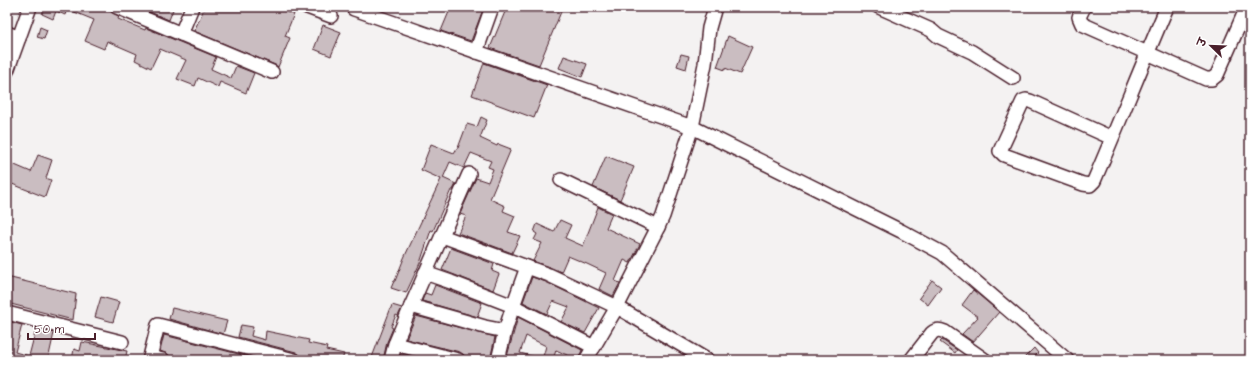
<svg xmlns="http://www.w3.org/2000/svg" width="1257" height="367" viewBox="0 0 1257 367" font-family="'Architects Daughter','Playpen Sans Deva',sans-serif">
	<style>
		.building { fill: #cabdc1; stroke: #4a1f2b }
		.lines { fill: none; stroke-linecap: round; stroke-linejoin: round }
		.minor-casing { stroke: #4a1f2b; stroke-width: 16 }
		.minor { stroke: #fff; stroke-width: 13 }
	</style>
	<rect width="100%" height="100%" fill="#f4f2f2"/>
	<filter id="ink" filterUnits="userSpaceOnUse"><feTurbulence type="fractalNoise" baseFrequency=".025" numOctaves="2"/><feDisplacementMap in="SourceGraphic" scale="8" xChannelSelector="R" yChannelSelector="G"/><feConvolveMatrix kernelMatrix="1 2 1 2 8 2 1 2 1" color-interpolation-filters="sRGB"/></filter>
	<g filter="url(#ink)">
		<g class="building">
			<polygon points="45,7 109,7 111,12 119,16 118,19 145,30 146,28 216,57 211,69 231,78 236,66 254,73 246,93 220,82 218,87 198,78 195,86 177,79 186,60 160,49 151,68 135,60 137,54 107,41 104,49 85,41 94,20 67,9 65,15 56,11 53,19 42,14"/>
			<polygon points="138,7 174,7 169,20"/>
			<polygon points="205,7 273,7 294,14 285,36 290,38 278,67 275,65 194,31"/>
			<polygon points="451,7 484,7 471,41 441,31"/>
			<polygon points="507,7 563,7 539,65 490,48"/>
			<polygon points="323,25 341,32 331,56 314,49"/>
			<polygon points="40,27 47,30 44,39 37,37"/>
			<polygon points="728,36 752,47 740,74 725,68 725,70 717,67"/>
			<polygon points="681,54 689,56 686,69 677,66"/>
			<polygon points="564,56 587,64 582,77 559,68"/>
			<polygon points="484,63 547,85 534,118 472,95"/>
			<polygon points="481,117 487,120 480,138 497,146 498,144 511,149 490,199 505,206 503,211 515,216 508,232 520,236 512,253 458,233 466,216 460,214 476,178 488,182 493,169 488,167 491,161 471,153 464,168 450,162 443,178 456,184 453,190 451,190 433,231 431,230 420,263 406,293 391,288 394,281 395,281 404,258 441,179 421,170 431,144 454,153 457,148 458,148 467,124 477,127"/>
			<polygon points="38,155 52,160 46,178 51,180 45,197 7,182 7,170 10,163 31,172"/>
			<polygon points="606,156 634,167 620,200 593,187"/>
			<polygon points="598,207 612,214 606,228 640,244 630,263 624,260 615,281 620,283 613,296 599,289 606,273 587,264 568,256 561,272 533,261 542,243 534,240 537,234 534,232 537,224 554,232 560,220 571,225 565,238 583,246"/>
			<polygon points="451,248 494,264 492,271 499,274 493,290 442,270"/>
			<polygon points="7,277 76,294 73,320 7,303"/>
			<polygon points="532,277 546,282 599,308 585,333 561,322 569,307 553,301 547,314 523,302"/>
			<polygon points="932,280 941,287 928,305 919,298"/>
			<polygon points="435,285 482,303 478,314 479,315 478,317 422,301 425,293 431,295"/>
			<polygon points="973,290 999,312 973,342 962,334 978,317 962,305"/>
			<polygon points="101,297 119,302 113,322 95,317"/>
			<polygon points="392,305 402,308 398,316 396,315 391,327 393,328 387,342 383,360 371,360"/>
			<polygon points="172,308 227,321 223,334 169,319"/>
			<polygon points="416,316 495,337 490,360 466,360 464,355 460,352 406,339"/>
			<polygon points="518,317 582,350 578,360 556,350 553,360 542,360 546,346 526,336 520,353 539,358 539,360 506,360"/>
			<polygon points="7,321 22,325 15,352 29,356 36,329 54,333 48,360 7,360"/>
			<polygon points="241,325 253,327 251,336 265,340 266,331 309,340 308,343 327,347 326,350 344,354 342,360 312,360 302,358 300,355 296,352 238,337"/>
			<polygon points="164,335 262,360 176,360 171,359 168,354 160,351"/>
			<polygon points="942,340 957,350 955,353 940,342"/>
			<polygon points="82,342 127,351 125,360 72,360 74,349 80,351"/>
			<polygon points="1034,348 1038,353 1031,360 1022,360"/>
			<polygon points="401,354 426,360 399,360"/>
		</g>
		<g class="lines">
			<g class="minor-casing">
				<g id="minor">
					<polyline points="117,7 272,72"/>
					<polyline points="307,7 331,16"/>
					<polyline points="354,7 354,9 360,11 692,127 901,231 942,253 1067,360"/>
					<polyline points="879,7 931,30 938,36 972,52 1013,78"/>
					<polyline points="1084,7 1079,17 1082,24 1206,79 1212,79 1217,75 1247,7"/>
					<polyline points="7,33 19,38"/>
					<polyline points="181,34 192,7"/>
					<polyline points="476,52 492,7"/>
					<polyline points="7,71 30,7"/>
					<path d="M1112,138L1030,101L1026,100L1023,101L1000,151L1004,155L1083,184L1090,185L1094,181C1119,123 1142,65 1167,7"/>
					<polyline points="561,180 658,227"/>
					<polyline points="442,236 527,267"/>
					<polyline points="425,273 451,282 513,306 527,267 549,275 617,307 707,360"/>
					<polyline points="411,306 485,327 505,331"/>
					<polyline points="7,313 122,342"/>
					<polyline points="395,344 458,360"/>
					<polyline points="163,360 150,357 158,325 294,360"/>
					<polyline points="391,360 395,344 411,306 469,174"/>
					<polyline points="498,360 505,331 513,306 594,347"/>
					<polyline points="586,360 617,307 658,227 663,216 692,127 705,64 709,28 715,7"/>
					<path d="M911,360L932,333C937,329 940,330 945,332L985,360"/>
				</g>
			</g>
			<use href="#minor" class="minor"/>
		</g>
	</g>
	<rect width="1257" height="367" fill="none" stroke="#fff" stroke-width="24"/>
	<rect x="12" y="12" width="1233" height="343" fill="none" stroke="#4a1f2b" stroke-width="1.5" filter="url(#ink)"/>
	<g transform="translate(1211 46) rotate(293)" stroke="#ffffff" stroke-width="3" paint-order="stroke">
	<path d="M0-3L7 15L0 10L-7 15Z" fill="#4a1f2b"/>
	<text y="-6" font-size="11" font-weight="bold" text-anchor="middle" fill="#4a1f2b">उ</text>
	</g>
	<path d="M28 333v6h67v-6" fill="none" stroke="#4a1f2b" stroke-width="2"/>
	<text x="34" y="333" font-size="12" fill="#4a1f2b" stroke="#ffffff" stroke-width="3" paint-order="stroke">50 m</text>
</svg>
